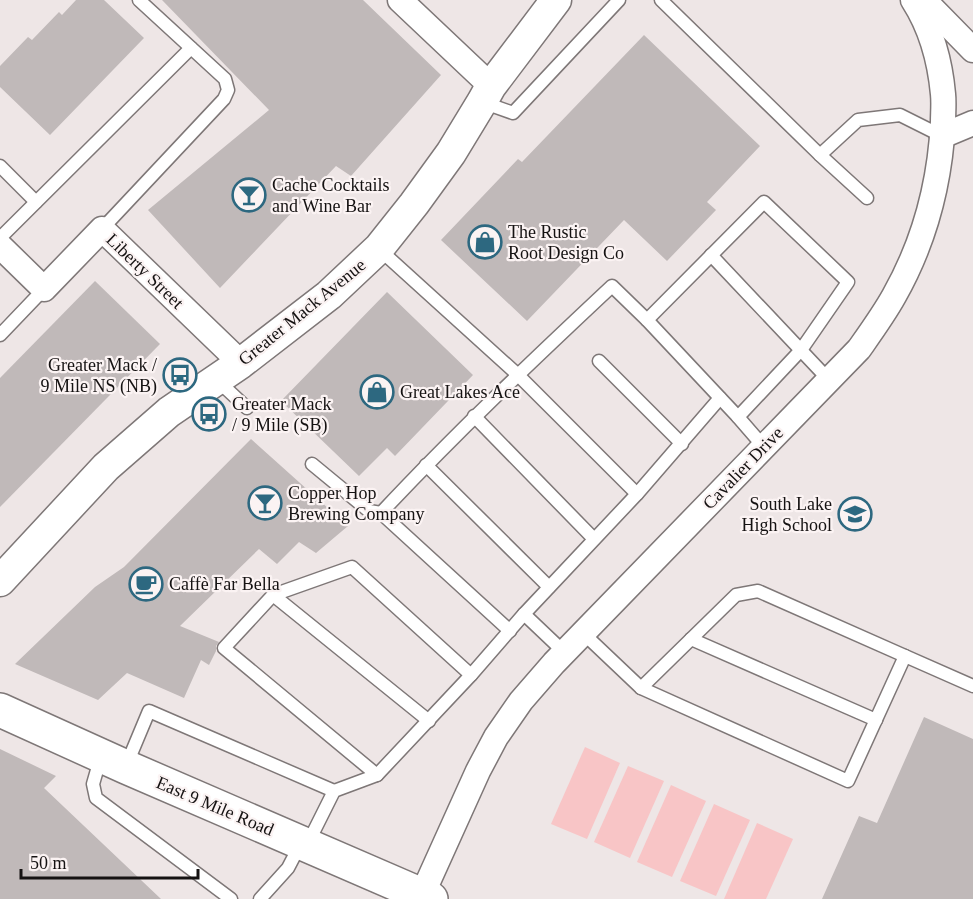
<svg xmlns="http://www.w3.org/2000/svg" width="973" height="899" viewBox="0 0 973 899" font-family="Georgia,serif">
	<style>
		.green { fill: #f8c5c6 }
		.building { fill: #c0b9b9 }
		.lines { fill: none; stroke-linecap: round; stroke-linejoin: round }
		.service-casing { stroke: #7e7777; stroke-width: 15 }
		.minor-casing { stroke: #7e7777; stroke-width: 27 }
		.tertiary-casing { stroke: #7e7777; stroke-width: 33 }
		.secondary-casing { stroke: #7e7777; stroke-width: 36 }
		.service { stroke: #fff; stroke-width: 12 }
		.minor { stroke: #fff; stroke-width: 24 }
		.tertiary { stroke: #fff; stroke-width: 30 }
		.secondary { stroke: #fff; stroke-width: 33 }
		.labels { text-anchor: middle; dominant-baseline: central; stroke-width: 4.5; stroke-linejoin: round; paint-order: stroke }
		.poi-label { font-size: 18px; fill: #151212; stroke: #fbf3f3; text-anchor: start }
		.street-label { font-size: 18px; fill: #151212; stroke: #fbf3f3 }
	</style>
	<rect width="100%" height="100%" fill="#eee6e6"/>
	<g class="green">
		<polygon points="585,747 620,763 587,839 551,824"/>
		<polygon points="628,766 664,781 630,858 594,842"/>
		<polygon points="671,785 706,801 672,877 637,862"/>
		<polygon points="714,804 750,820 716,896 680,881"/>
		<polygon points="757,823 793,839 766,899 724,899"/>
	</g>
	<g class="building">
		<polygon points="76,0 104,0 144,38 50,135 0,87 0,66 28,37 32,40 59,12 62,15"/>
		<polygon points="162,0 363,0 441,75 351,176 336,166 220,288 148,210 269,110"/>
		<polygon points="644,35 760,146 707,202 716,210 667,261 624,220 527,321 441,240 518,159 522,162"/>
		<polygon points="95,281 160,344 0,507 0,378"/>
		<polygon points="387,292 473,375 395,456 387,448 359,476 281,401"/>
		<polygon points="251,439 348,526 316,553 299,542 277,564 259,549 180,626 219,642 216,646 216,651 209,665 201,660 184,698 127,673 98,700 15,664 95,587 124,567"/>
		<polygon points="924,717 973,739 973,899 822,899 859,816 877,823"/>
		<polygon points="0,749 56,776 44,788 161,899 0,899"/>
	</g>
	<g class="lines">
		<g class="service-casing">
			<g id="service">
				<polyline points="661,0 820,155"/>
				<polyline points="482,102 513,113 619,0"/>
				<polyline points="0,166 36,202"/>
				<polyline points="867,198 820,155 858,120 900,115 942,136"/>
				<polyline points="102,229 224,99 228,90 225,79 139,0"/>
				<polyline points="0,238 191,48"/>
				<polyline points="379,249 518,375 637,494"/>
				<polyline points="711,255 829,380"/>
				<polyline points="647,320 738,417 764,447"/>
				<polyline points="0,335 44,289"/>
				<polyline points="599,361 682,444"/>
				<polyline points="217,380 247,408"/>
				<polyline points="474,416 594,539"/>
				<polyline points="312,464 369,511 381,513"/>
				<polyline points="426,465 549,587"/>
				<polyline points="273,595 429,721"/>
				<polyline points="524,614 637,494 720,398"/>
				<path d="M510,631L381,513C455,434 533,360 612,286L647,320L764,202L848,282L801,350L738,417"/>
				<polyline points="583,633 641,688 848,781 905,656 973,686"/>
				<polyline points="691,639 876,720"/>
				<polyline points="641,688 736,595 758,591 905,656"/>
				<polyline points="101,756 93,784 96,798 231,899"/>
				<polyline points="126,766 149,711 334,791"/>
				<polyline points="377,775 224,648 273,595 352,567 471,675"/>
				<polyline points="307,845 334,791 377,775 471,675 524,614 564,652"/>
				<polyline points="260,899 288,868 300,845"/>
			</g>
		</g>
		<g class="minor-casing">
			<g id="minor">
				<polyline points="400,0 491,86"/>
				<polyline points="924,0 973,50"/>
				<polyline points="942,136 973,123"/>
				<polyline points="0,246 44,289 102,229 241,363"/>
				<path d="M422,895L478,771L496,737L521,701L554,663L859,349C871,332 884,314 894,296C924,243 940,182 943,122C943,113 944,103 943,94C940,61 931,28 913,0"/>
			</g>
		</g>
		<g class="tertiary-casing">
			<polyline id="tertiary" points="0,581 106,467 169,412 241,363 329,295 379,248 414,204 451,153 482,102 491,86 556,0"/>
		</g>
		<g class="secondary-casing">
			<polyline id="secondary" points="0,710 126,767 431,899"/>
		</g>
		<use href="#service" class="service"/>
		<use href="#minor" class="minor"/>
		<use href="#tertiary" class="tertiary"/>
		<use href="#secondary" class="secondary"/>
	</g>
	<defs>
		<g id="bar-ring" transform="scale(1.725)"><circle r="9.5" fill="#fbf3f3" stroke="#2d6880" stroke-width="1.5"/><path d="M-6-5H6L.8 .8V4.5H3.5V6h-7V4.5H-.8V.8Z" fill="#2d6880"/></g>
		<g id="shop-ring" transform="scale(1.725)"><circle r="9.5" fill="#fbf3f3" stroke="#2d6880" stroke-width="1.5"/><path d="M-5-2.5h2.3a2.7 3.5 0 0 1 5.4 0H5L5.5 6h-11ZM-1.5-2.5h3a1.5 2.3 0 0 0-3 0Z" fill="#2d6880"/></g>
		<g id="bus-ring" transform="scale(1.725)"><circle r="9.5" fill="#fbf3f3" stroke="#2d6880" stroke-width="1.5"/><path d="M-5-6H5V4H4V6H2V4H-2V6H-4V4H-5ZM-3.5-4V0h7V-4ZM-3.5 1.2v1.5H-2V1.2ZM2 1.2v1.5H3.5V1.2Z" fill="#2d6880"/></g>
		<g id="school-ring" transform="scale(1.725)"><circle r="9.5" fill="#fbf3f3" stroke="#2d6880" stroke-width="1.5"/><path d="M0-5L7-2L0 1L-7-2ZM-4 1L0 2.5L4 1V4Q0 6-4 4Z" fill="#2d6880"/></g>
		<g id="cafe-ring" transform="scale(1.725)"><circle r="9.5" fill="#fbf3f3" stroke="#2d6880" stroke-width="1.5"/><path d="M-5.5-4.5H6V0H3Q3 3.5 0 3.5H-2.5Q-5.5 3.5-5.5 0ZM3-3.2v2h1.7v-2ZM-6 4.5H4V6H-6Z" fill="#2d6880"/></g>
	</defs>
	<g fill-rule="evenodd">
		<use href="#bar-ring" x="249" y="195"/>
		<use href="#shop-ring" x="485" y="242"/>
		<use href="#bus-ring" x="180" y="375"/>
		<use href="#shop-ring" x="377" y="392"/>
		<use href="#bus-ring" x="209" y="414"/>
		<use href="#bar-ring" x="265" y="503"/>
		<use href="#school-ring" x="855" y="514"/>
		<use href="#cafe-ring" x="146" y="584"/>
	</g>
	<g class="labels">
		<g class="poi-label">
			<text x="272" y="185">Cache Cocktails<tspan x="272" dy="21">and Wine Bar</tspan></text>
			<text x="508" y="232">The Rustic<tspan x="508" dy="21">Root Design Co</tspan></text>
			<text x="157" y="365" text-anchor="end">Greater Mack /<tspan x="157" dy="21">9 Mile NS (NB)</tspan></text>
			<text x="400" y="392">Great Lakes Ace</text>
			<text x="232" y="404">Greater Mack<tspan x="232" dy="21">/ 9 Mile (SB)</tspan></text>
			<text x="288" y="493">Copper Hop<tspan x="288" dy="21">Brewing Company</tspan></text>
			<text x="832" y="504" text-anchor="end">South Lake<tspan x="832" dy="21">High School</tspan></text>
			<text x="169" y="584">Caffè Far Bella</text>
		</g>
		<g class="street-label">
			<text transform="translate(145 271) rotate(44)">Liberty Street</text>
			<text transform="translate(302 312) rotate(-39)">Greater Mack Avenue</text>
			<text transform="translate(743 468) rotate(-46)">Cavalier Drive</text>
			<text transform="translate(215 806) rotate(23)">East 9 Mile Road</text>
		</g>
	</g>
	<path d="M21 869v9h177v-9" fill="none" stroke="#151212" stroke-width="3"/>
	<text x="30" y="869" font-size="18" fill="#151212" stroke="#fbf3f3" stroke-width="4.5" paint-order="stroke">50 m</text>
</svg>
